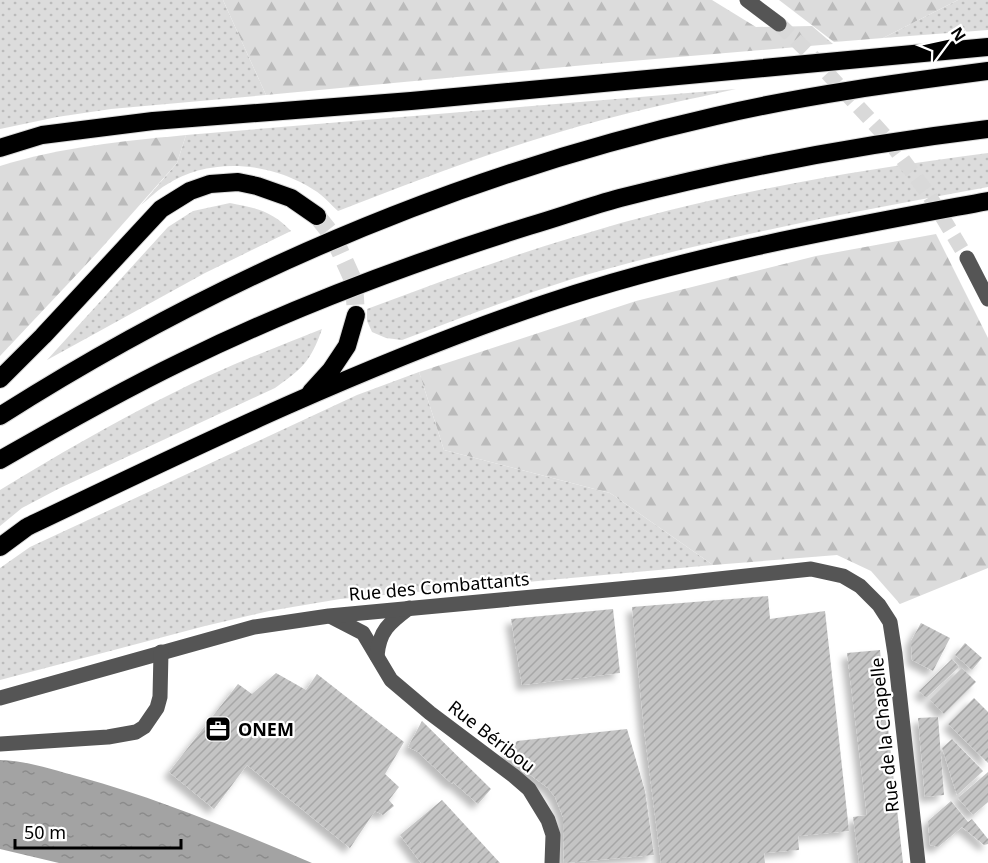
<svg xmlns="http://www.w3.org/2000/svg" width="988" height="863" viewBox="0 0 988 863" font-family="'Noto Sans',sans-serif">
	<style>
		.grass { fill: url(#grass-dots) }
		.forest { fill: url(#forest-firs) }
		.water { fill: url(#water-ripples) }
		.building { fill: url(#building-hatch); filter: url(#shadow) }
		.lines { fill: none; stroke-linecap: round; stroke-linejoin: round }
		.minor-tunnel { stroke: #d9d9d9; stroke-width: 15; stroke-dasharray: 15 8; stroke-linecap: butt }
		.highway-tunnel { stroke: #d9d9d9; stroke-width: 18; stroke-dasharray: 18 9; stroke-linecap: butt }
		.highway-casing { stroke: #dbdbdb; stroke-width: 20 }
		.minor { stroke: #555; stroke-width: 15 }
		.highway { stroke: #000; stroke-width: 18 }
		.labels { text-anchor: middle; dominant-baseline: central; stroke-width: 4.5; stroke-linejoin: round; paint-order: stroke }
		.street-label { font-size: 18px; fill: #000; stroke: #fff }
		.poi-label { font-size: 18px; font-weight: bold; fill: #000; stroke: #fff; text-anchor: start }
	</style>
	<defs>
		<pattern id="grass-dots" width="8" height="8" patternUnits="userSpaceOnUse" patternTransform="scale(1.5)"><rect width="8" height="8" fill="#dcdcdc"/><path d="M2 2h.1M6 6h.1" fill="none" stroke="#bbb" stroke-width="1.8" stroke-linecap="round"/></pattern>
		<pattern id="forest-firs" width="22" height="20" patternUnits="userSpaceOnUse" patternTransform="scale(1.5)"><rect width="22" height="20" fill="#dcdcdc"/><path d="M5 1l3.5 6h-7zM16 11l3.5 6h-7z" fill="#bbb"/></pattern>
		<pattern id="water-ripples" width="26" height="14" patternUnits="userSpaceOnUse" patternTransform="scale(1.5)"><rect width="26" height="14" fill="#a3a3a3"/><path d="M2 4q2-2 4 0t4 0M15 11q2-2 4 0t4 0" fill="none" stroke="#8b8b8b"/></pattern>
		<pattern id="building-hatch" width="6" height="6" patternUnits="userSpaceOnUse" patternTransform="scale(1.5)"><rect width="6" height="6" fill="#c4c4c4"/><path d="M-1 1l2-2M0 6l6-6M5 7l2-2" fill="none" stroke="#a7a7a7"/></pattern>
		<filter id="shadow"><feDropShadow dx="-5.5" dy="5.5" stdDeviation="3" flood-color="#0004"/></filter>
	</defs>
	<rect width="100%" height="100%" fill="#fff"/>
	<g class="grass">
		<polygon points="0,0 223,0 266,95 111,109 57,117 0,129"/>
		<polygon points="958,0 988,0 988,30 883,38"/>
		<path d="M736,89C691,99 646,108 602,120C512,144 425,177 338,211C330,204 323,195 314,190C271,162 210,156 166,185C157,190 149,199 141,205L177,163L186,135Z"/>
		<path d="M988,153V187C856,211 725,236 596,272C530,291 466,316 402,340L386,338L372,332L367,321V309C436,283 504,258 574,237C708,195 849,171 988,153Z"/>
		<path d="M230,203C256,208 272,211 291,231L205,273L47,360L168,227L193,211Z"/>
		<path d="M322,329C311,361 302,369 275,388L60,488L22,508L0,526V490C56,456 112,423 171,394C220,369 271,349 322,329Z"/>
		<polygon points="419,372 444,450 610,493 713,565 340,599 269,611 205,626 0,680 0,568 30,547 357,395"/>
	</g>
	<g class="forest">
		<polygon points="223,0 712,0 756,27 812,26 833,44 596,64 266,95"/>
		<polygon points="779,0 958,0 883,38 834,42"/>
		<path d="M186,135L177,163L97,253L0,356V166C61,147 123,141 186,135Z"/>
		<polygon points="936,234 988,338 988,568 900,604 871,571 837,555 713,565 610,493 444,450 419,372 636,301 816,256"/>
	</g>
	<path class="water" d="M0,760C28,761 54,770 80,777C160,799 236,831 312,863H59L0,849Z"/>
	<g class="building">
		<polygon points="768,596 770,619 825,611 849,831 798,836 799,850 764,853 765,863 661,863 644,729 632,607"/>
		<polygon points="613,609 620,673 522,685 511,619"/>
		<polygon points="921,623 950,638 933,671 912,660 911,641"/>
		<polygon points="965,643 982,658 972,670 955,655"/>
		<polygon points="880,650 884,692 903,863 859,863 853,817 867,815 847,653"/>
		<polygon points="952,659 959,667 926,698 919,691"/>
		<polygon points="962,668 976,682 944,714 930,700"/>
		<polygon points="276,673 306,690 317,674 404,742 385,774 399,787 389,800 394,806 383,815 375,811 350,848 247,765 214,809 169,772 238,684 252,694"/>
		<polygon points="974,698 988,712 988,763 948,724"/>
		<polygon points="938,717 944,795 925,797 918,718"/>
		<polygon points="422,721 491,789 478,804 453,782 452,784 418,752 408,747"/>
		<polygon points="627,729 645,791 654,855 564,863 563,817 555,797 548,788 505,756 517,741"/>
		<polygon points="952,739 983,771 957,795 942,748"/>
		<polygon points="988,772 988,802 973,815 958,798"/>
		<polygon points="442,800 500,863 421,863 400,835"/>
		<polygon points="951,801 968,822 972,819 988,839 988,844 984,845 962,827 938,847 930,845 928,821"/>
	</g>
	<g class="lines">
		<polyline class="minor-tunnel" points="779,24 808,52 887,138 929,195 967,258"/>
		<polyline class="highway-tunnel" points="317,216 333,236 354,282 356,315"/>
		<g class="highway-casing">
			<g id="highway">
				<polyline points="0,148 42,135 153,121 411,101 988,47"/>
				<polyline points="0,379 43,336 161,209 190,191 210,184 238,182 257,186 291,198 317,216"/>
				<polyline points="311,392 331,370 347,346 356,315"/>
				<path d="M0,416C220,276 461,174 716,116C806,95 897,83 988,71"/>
				<path d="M0,460C59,426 119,392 181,362C293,307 411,263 529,226C560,217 590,206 620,198C741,167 864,144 988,129"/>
				<path d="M0,547L27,527C196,446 366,364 544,304C689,255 838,229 988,201"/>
			</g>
		</g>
		<g class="minor">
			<polyline points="747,0 779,24"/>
			<polyline points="967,258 988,299"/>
			<polyline points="332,617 363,633 391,680 430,713 514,776 529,789 548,820 553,835 552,863"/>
			<path d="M377,656C379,631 389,623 409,608"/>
			<polyline points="0,698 254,627 329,616 672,584 811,569 843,576 860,586 879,605 890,622 895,654 918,863"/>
			<polyline points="0,744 108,737 136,732 144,727 157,708 160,697 161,652"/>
		</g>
		<use href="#highway" class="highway"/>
	</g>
	<defs>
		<g id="office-square" transform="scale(1.35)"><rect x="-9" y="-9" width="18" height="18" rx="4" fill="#000" stroke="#fff"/><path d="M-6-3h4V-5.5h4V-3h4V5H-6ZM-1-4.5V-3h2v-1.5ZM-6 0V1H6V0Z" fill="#fff"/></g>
	</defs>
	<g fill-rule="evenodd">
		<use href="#office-square" x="218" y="729"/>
	</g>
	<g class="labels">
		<g class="street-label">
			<text transform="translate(439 586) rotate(-5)">Rue des Combattants</text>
			<text transform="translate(884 735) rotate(-96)">Rue de la Chapelle</text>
			<text transform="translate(492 736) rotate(38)">Rue Béribou</text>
		</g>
		<g class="poi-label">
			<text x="238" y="729">ONEM</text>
		</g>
	</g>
	<g transform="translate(946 42) rotate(57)" stroke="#ffffff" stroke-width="4.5" paint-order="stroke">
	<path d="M0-4.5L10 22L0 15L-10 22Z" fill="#000000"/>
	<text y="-9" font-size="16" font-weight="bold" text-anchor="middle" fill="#000000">N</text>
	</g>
	<path d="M15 839v9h166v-9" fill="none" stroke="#000000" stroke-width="3"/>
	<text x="24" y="839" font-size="18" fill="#000000" stroke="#ffffff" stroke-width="4.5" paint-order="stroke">50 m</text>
</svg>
